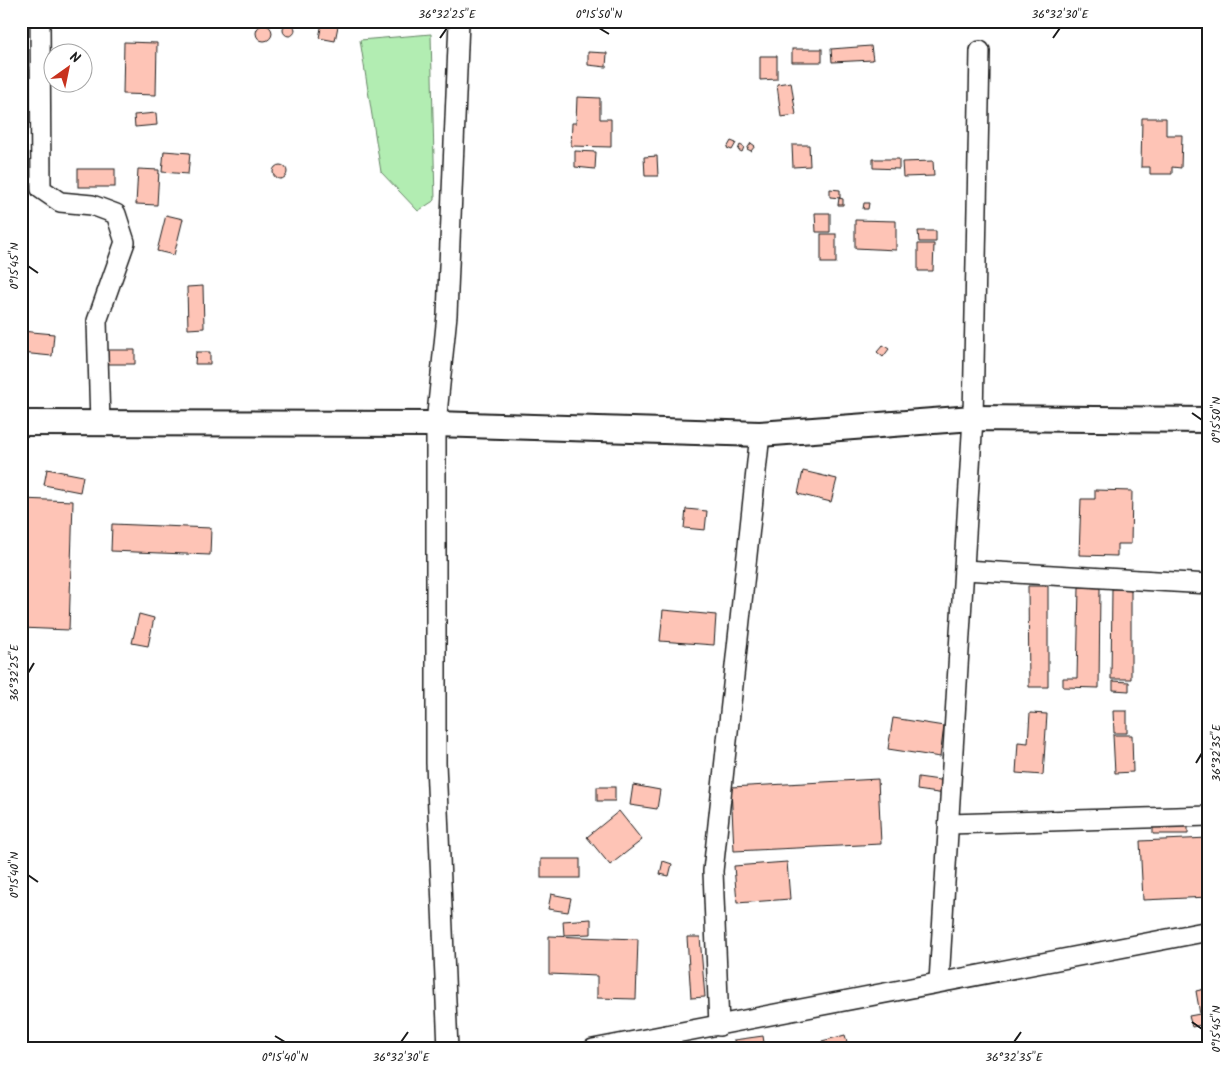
<svg xmlns="http://www.w3.org/2000/svg" width="1230" height="1070" viewBox="0 0 1230 1070" font-family="Kalam,sans-serif">
	<style>
		.green { fill: #b2edb2; stroke: #678467 }
		.building { fill: #fec4b6; stroke: #1c1c1c }
		.lines { fill: none; stroke-linecap: round; stroke-linejoin: round }
		.minor-casing { stroke: #1c1c1c; stroke-width: 22 }
		.tertiary-casing { stroke: #1c1c1c; stroke-width: 28 }
		.minor { stroke: #fff; stroke-width: 19 }
		.tertiary { stroke: #fff; stroke-width: 24 }
		.ticks { fill: none; stroke: #1c1c1c; stroke-width: 2 }
		.neatline { fill: none; stroke: #1c1c1c; stroke-width: 2 }
		.ticks-label { font-size: 12px; text-anchor: middle; fill: #1c1c1c }
	</style>
	<rect width="100%" height="100%" fill="#fff"/>
	<filter id="ink" filterUnits="userSpaceOnUse"><feTurbulence type="fractalNoise" baseFrequency=".02" numOctaves="2"/><feDisplacementMap in="SourceGraphic" scale="10" xChannelSelector="R" yChannelSelector="G"/><feConvolveMatrix kernelMatrix="1 2 1 2 8 2 1 2 1" color-interpolation-filters="sRGB"/></filter>
	<g filter="url(#ink)">
		<polygon class="green" points="431,34 435,200 418,211 381,172 360,40"/>
		<g class="building">
			<polygon points="105,21 161,21 161,25 105,24"/>
			<polygon points="322,23 338,26 335,41 319,38"/>
			<circle cx="289" cy="30" r="6"/>
			<circle cx="264" cy="33" r="8"/>
			<polygon points="124,42 157,43 156,95 123,94"/>
			<polygon points="871,46 873,60 832,62 831,49"/>
			<rect x="792" y="49" width="30" height="13"/>
			<polygon points="588,52 607,53 606,67 588,65"/>
			<polygon points="760,56 777,56 777,79 760,80"/>
			<polygon points="791,82 796,115 781,117 777,84"/>
			<polygon points="577,97 600,98 600,119 611,119 611,147 571,146 572,123 576,123"/>
			<polygon points="156,113 157,125 135,127 134,115"/>
			<polygon points="1142,118 1166,118 1166,135 1182,135 1181,168 1172,167 1172,174 1150,174 1150,167 1141,167"/>
			<polygon points="731,141 736,143 732,150 727,148"/>
			<polygon points="751,143 755,146 751,151 747,149"/>
			<polygon points="740,145 744,147 742,152 738,150"/>
			<polygon points="792,145 809,145 810,166 793,167"/>
			<polygon points="164,151 190,153 188,174 162,172"/>
			<polygon points="575,151 596,152 595,169 575,167"/>
			<polygon points="657,156 658,176 645,176 644,157"/>
			<polygon points="873,159 899,159 899,169 873,168"/>
			<polygon points="933,161 934,176 903,177 902,162"/>
			<circle cx="280" cy="172" r="7"/>
			<rect x="78" y="169" width="37" height="18"/>
			<polygon points="138,169 159,170 157,205 136,204"/>
			<polygon points="830,189 840,190 840,198 830,197"/>
			<polygon points="839,198 843,199 843,205 838,205"/>
			<polygon points="864,203 869,203 868,209 863,209"/>
			<polygon points="815,213 830,213 830,232 816,232"/>
			<polygon points="166,215 183,219 174,255 157,251"/>
			<polygon points="855,220 896,221 896,250 855,248"/>
			<polygon points="918,231 936,231 936,242 919,242"/>
			<rect x="821" y="234" width="15" height="29"/>
			<polygon points="918,244 934,244 933,271 918,271"/>
			<polygon points="203,286 204,328 188,329 187,287"/>
			<polygon points="21,331 54,334 52,356 21,353"/>
			<polygon points="883,345 889,349 883,357 877,352"/>
			<polygon points="107,350 135,350 135,364 106,364"/>
			<polygon points="196,352 210,352 210,364 195,364"/>
			<polygon points="47,469 83,476 80,492 44,485"/>
			<polygon points="803,471 837,479 831,502 798,494"/>
			<polygon points="1095,490 1132,491 1131,544 1117,544 1117,556 1079,555 1081,499 1095,499"/>
			<polygon points="21,499 73,501 69,630 21,628"/>
			<polygon points="686,509 707,511 705,530 684,528"/>
			<polygon points="112,524 211,528 210,555 111,551"/>
			<polygon points="1028,586 1048,586 1048,687 1029,687"/>
			<polygon points="1079,587 1100,588 1099,688 1063,687 1063,678 1077,678"/>
			<polygon points="1112,589 1131,589 1131,679 1111,679"/>
			<polygon points="663,610 716,615 714,645 660,641"/>
			<polygon points="139,614 154,618 148,646 132,643"/>
			<polygon points="1113,681 1129,682 1129,691 1113,690"/>
			<polygon points="1113,711 1127,711 1127,733 1114,733"/>
			<polygon points="1030,713 1047,714 1043,775 1016,773 1018,742 1028,743"/>
			<polygon points="893,718 944,726 940,757 888,749"/>
			<polygon points="1113,735 1132,735 1133,772 1115,773"/>
			<polygon points="918,777 947,781 945,794 917,790"/>
			<polygon points="878,779 881,844 734,851 731,787"/>
			<polygon points="633,785 660,790 657,809 630,805"/>
			<rect x="597" y="787" width="18" height="14"/>
			<polygon points="619,811 642,840 610,865 587,837"/>
			<polygon points="1188,822 1188,834 1153,834 1153,823"/>
			<polygon points="1209,838 1209,897 1143,900 1140,841"/>
			<rect x="541" y="859" width="39" height="19"/>
			<polygon points="663,861 672,864 669,876 660,874"/>
			<polygon points="787,862 790,899 737,903 734,866"/>
			<polygon points="551,894 571,898 568,912 548,909"/>
			<polygon points="591,919 591,934 564,935 563,921"/>
			<polygon points="549,936 638,939 636,999 597,998 597,976 549,974"/>
			<polygon points="687,937 700,937 705,997 691,998"/>
			<polygon points="1209,988 1209,1023 1192,1027 1189,1016 1200,1014 1196,991"/>
			<polygon points="845,1035 849,1049 824,1049 822,1041"/>
			<polygon points="763,1036 765,1049 735,1049 734,1040"/>
		</g>
		<g class="lines">
			<g class="minor-casing">
				<g id="minor">
					<polyline points="40,21 41,189 60,202 92,205 116,214 125,242 97,321 100,423"/>
					<polyline points="964,570 1209,584"/>
					<polyline points="949,824 1209,816"/>
					<polyline points="939,982 973,418 980,51"/>
					<polyline points="719,1026 713,871 760,434"/>
					<polyline points="448,1049 436,763 436,424 447,315 459,21"/>
					<polyline points="593,1049 1209,931"/>
				</g>
			</g>
			<g class="tertiary-casing">
				<polyline id="tertiary" points="21,423 436,424 760,434 973,418 1209,420"/>
			</g>
			<use href="#minor" class="minor"/>
			<use href="#tertiary" class="tertiary"/>
		</g>
	</g>
	<path class="ticks" d="M599,28L609,34M440,38L447,28M1053,38L1060,28M28,266L38,273M1192,413L1202,420M28,673L34,663M1196,763L1202,753M28,875L38,882M1192,1022L1202,1029M275,1036L285,1042M401,1042L408,1032M1014,1042L1021,1032"/>
	<rect width="1230" height="1070" fill="none" stroke="#fff" stroke-width="55"/>
	<g transform="translate(68 68) rotate(33)"><circle r="24" fill="#ffffff" stroke="#a4a4a4"/>
	<path d="M0-4L9 19L0 12L-9 19Z" fill="#c8321e"/>
	<text y="-8" font-size="14" font-weight="bold" text-anchor="middle" fill="#1c1c1c">N</text>
	</g>
	<rect x="28" y="28" width="1174" height="1014" class="neatline"/>
	<g class="ticks-label">
		<text x="447" y="18">36°32'25"E</text>
		<text x="599" y="18">0°15'50"N</text>
		<text x="1060" y="18">36°32'30"E</text>
		<text transform="translate(14 266) rotate(-90)" y="4">0°15'45"N</text>
		<text transform="translate(1216 420) rotate(-90)" y="4">0°15'50"N</text>
		<text transform="translate(14 673) rotate(-90)" y="4">36°32'25"E</text>
		<text transform="translate(1216 753) rotate(-90)" y="4">36°32'35"E</text>
		<text transform="translate(14 875) rotate(-90)" y="4">0°15'40"N</text>
		<text transform="translate(1216 1029) rotate(-90)" y="4">0°15'45"N</text>
		<text x="285" y="1061">0°15'40"N</text>
		<text x="401" y="1061">36°32'30"E</text>
		<text x="1014" y="1061">36°32'35"E</text>
	</g>
</svg>
